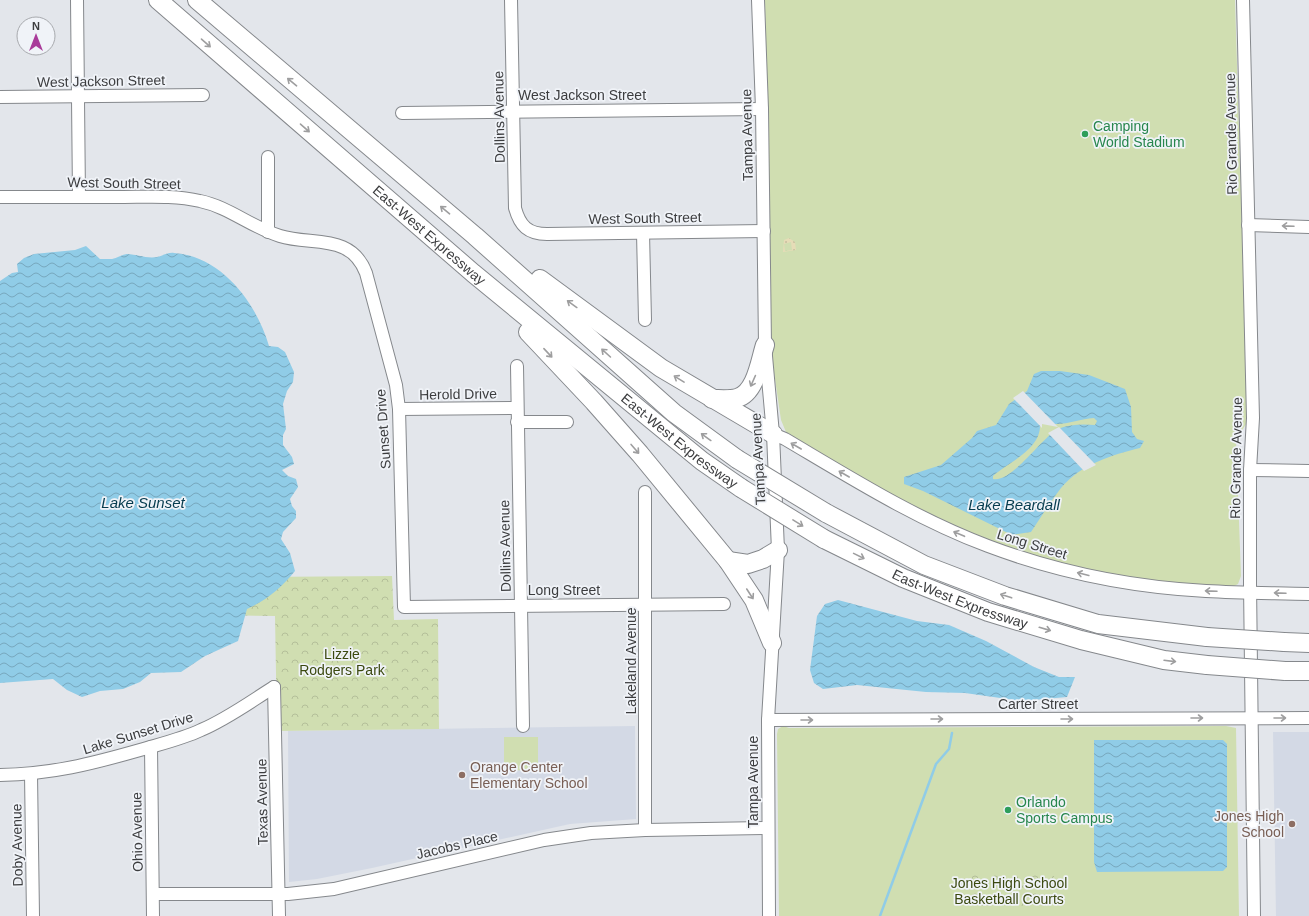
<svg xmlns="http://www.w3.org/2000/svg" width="1309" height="916" viewBox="0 0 1309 916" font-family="Helvetica,sans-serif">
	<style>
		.built { fill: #d3d9e5 }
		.grass { fill: #d0deb1 }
		.sand { fill: url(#sand-dots); fill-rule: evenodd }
		.park { fill: url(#park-crowns) }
		.water { fill: url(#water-waves); fill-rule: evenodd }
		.pier { fill: #e3e6eb }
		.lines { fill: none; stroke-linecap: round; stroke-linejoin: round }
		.stream { stroke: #90cce7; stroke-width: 2.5 }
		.minor-casing { stroke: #85888c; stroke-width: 14 }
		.highway-casing { stroke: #85888c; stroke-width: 20 }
		.minor { stroke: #fff; stroke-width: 12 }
		.highway { stroke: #fff; stroke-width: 18 }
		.highway-bridge-casing { stroke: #85888c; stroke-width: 20; stroke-linecap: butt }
		.highway-bridge { stroke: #fff; stroke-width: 18 }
		.oneway { stroke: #9e9e9f }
		.leisure-dot { fill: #2e9e5b; stroke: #f0f3f8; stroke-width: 1.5 }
		.education-dot { fill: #8d6e63; stroke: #f0f3f8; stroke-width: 1.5 }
		.labels { text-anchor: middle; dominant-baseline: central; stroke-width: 3.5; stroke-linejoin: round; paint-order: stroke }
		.street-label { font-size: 14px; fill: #3c3d3f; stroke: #f0f3f8 }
		.leisure-label { font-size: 14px; fill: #27864d; stroke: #f0f3f8; text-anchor: start }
		.park-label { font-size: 14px; fill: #3b490f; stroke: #f0f3f8 }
		.education-label { font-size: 14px; fill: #785e54; stroke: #f0f3f8; text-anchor: start }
		.water-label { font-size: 15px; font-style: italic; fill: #063c4f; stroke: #f0f3f8 }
	</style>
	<defs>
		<pattern id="sand-dots" width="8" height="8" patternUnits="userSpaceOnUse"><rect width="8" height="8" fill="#e6dcb7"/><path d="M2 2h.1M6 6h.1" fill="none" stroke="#c6be9e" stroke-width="1.8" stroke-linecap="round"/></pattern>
		<pattern id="park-crowns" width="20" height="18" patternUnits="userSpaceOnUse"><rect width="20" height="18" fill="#d0deb1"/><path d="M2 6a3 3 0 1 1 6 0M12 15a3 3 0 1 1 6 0" fill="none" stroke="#b4bf99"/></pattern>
		<pattern id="water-waves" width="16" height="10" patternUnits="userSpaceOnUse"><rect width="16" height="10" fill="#90cce7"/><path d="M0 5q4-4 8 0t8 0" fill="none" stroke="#77a7bd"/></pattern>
	</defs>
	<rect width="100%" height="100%" fill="#e3e6eb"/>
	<g class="built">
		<polygon points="635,726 636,819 570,824 372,868 317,879 289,882 288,731"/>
		<polygon points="1273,732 1309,732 1309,916 1276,916"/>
	</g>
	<g class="grass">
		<path d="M765,0H1235L1248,421L1236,440L1241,576L1238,584L1234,586C1148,586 1047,567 969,533C929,515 891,495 853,473C831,460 807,448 786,432L781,420L771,352Z"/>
		<polygon points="783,726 789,728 1226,726 1236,728 1239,916 779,916 777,734 778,729"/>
		<polygon points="504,737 538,737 538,771 504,770"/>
	</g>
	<path class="sand" d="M789,238L795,242L796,250L783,252L784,240ZM791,242L792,250L785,251L784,244Z"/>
	<g class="park">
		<polygon points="392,576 394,620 438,619 439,729 277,731 275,616 215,615 249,577"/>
		<polygon points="1054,873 1054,909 963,909 963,874"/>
	</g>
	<g class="water">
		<path d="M86,246L100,259C104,259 108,259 112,259C117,258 121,255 127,254C136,254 147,259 157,257C162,256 169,252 174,253C222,256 257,304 269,346L278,347L285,352L294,372L293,382L287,391L283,404L286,429L283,435V445L292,457L294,464L282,470L288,476L296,479L298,487L290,499L292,506L296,511V518L283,532L281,539L290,553L295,571C281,588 267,600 247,609L238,641L205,656L181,672L151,673L140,682L123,689L100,691L82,697L67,690L53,679L0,683V281L12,273L18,272L17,264L24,258L34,254L75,250Z"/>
		<path d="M1041,371H1060L1089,375L1125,389L1131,407L1132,432L1137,439L1144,441L1140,448C1112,455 1081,464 1061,488C1050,502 1041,517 1031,532L1012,535L923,491L904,484V477L941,465L972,438L977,431L996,425L1009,404L1027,391L1034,374ZM1094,418L1097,421L1095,425C1083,424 1070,424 1058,429C1041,438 1012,483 993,479V476C1008,463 1041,449 1040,425L1044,422C1061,428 1077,419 1094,418Z"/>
		<polygon points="838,600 917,621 949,625 986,641 1034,667 1059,677 1075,677 1067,697 1022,701 965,693 926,692 857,685 823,689 814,683 810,670 817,616 825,604"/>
		<polygon points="1094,740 1223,740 1227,744 1227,867 1223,871 1097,872 1094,862"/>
	</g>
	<g class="pier">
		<polygon points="1023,391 1058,427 1042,424 1042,428 1013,398"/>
		<polygon points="1059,427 1096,465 1084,471 1048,433"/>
	</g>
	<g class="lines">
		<polyline class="stream" points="880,916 936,764 949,749 952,733"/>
		<g class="minor-casing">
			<g id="minor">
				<polyline points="77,0 79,197"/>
				<path d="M511,0L515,208C520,226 528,234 547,234L764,231"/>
				<polyline points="758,0 762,109 765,345 773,434 778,550 768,720 769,916"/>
				<polyline points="1243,0 1253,418 1250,470 1250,584 1254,916"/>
				<polyline points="0,97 203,95"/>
				<polyline points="402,113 762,109"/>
				<polyline points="268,157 268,232"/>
				<path d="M0,197C40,197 81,197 121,197C147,197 174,195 200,201C229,207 251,227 280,236C312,246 351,233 366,273L396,385L399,409L404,607L724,604"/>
				<polyline points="1248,225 1309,227"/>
				<polyline points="643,233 645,320"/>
				<polyline points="517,366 523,726"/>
				<polyline points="399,409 517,408"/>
				<polyline points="517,422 567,422"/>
				<path d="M773,434L785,439C851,478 916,519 988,546C1057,572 1132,587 1206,591C1240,593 1275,593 1309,594"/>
				<polyline points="1250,470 1309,471"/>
				<polyline points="645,492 645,830"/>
				<polyline points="274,687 279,916"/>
				<polyline points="768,720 1309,718"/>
				<polyline points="151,747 153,916"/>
				<polyline points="31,774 33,916"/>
				<path d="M0,775C52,774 91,764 140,750C160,744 182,739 201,730C227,719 250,702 274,687"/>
				<polyline points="153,894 288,894 334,889 544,840 591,833 645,830 768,828"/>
			</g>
		</g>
		<g class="highway-casing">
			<g id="highway">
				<path id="s1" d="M158,0L473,273L702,461L741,488"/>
				<polyline points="197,0 475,236 674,413 737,459"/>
				<polyline points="540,279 661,368 773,434"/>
				<polyline points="528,332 594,402 640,454 728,561 754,600 772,643"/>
				<path d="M712,399C720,399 730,400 737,398C756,393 760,360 765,345"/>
				<polyline points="826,513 924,565 1005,596 1098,624 1207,637"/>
				<path id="s2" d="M824,539L903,578L988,612L1081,640L1164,660L1207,665"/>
				<polyline points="728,561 748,564 763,559 778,550"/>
				<polyline points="1284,642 1309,643"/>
				<polyline points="1285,671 1309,671"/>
			</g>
		</g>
		<use href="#minor" class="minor"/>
		<use href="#highway" class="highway"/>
		<g class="highway-bridge-casing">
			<g id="highway-bridge">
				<polyline points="737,459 826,513"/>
				<polyline points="741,488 824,539"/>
				<polyline points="1207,637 1284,642"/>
				<polyline points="1207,665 1285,671"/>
			</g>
		</g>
		<use href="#highway-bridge" class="highway-bridge"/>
	</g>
	<defs><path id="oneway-shaft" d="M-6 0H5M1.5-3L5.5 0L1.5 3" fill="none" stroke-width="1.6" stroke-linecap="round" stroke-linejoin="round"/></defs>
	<g class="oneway">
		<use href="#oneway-shaft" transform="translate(206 43) rotate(41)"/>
		<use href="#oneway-shaft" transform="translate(292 82) rotate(-140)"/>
		<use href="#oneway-shaft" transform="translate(305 128) rotate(41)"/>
		<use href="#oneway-shaft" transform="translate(445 210) rotate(-140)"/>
		<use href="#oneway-shaft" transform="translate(1288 226) rotate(-178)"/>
		<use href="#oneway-shaft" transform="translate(572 304) rotate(-144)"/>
		<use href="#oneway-shaft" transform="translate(548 353) rotate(47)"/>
		<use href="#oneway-shaft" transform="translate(606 353) rotate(-138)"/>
		<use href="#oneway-shaft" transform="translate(679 379) rotate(-148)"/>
		<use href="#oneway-shaft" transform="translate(753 381) rotate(114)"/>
		<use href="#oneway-shaft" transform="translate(706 437) rotate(-144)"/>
		<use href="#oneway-shaft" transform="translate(796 446) rotate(-150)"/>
		<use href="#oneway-shaft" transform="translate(635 449) rotate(49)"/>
		<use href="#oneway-shaft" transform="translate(844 474) rotate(-150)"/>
		<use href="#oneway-shaft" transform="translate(798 523) rotate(32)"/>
		<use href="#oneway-shaft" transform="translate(959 534) rotate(-157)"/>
		<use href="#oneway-shaft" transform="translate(859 556) rotate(26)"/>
		<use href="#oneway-shaft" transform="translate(1083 574) rotate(-166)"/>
		<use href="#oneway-shaft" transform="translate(1211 591) rotate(-178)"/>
		<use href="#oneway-shaft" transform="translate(1280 593) rotate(-178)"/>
		<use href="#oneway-shaft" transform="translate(750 594) rotate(57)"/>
		<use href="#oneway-shaft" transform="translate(1006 596) rotate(-162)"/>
		<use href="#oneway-shaft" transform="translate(1045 629) rotate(16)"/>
		<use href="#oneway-shaft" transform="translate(1170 661) rotate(7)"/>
		<use href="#oneway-shaft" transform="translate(1197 718)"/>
		<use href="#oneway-shaft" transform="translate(1280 718)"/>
		<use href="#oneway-shaft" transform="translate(937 719)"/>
		<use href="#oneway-shaft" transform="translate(1067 719)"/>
		<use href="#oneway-shaft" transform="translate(807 720)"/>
	</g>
	<g class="leisure-dot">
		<circle cx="1085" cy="134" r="4"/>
		<circle cx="1008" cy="810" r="4"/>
	</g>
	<g class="education-dot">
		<circle cx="462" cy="775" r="4"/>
		<circle cx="1292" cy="824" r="4"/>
	</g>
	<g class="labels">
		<g class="street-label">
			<text transform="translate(101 81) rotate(-1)">West Jackson Street</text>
			<text x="582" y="95">West Jackson Street</text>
			<text transform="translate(499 117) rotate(-91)">Dollins Avenue</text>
			<text transform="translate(1231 134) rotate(-91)">Rio Grande Avenue</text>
			<text transform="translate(747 135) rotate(-91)">Tampa Avenue</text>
			<text transform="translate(124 183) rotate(1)">West South Street</text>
			<text transform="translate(645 218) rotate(-1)">West South Street</text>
			<text stroke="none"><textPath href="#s1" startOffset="359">East-West Expressway</textPath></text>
			<text transform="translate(458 394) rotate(-1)">Herold Drive</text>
			<text transform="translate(383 429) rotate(-94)">Sunset Drive</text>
			<text stroke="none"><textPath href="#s1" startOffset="683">East-West Expressway</textPath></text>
			<text transform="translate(1236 458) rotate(-89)">Rio Grande Avenue</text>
			<text transform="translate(758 459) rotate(-93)">Tampa Avenue</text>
			<text transform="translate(1032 544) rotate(17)">Long Street</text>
			<text transform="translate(505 546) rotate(-91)">Dollins Avenue</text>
			<text x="564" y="590">Long Street</text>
			<text stroke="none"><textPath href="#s2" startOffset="149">East-West Expressway</textPath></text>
			<text transform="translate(631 661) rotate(-90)">Lakeland Avenue</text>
			<text x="1038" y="704">Carter Street</text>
			<text transform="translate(138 733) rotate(-17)">Lake Sunset Drive</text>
			<text transform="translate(753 782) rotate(-90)">Tampa Avenue</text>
			<text transform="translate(262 802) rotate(-91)">Texas Avenue</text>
			<text transform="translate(137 832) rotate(-91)">Ohio Avenue</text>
			<text transform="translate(17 845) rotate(-91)">Doby Avenue</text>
			<text transform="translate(457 845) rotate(-13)">Jacobs Place</text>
		</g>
		<g class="leisure-label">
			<text x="1093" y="126">Camping<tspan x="1093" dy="16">World Stadium</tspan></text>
			<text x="1016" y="802">Orlando<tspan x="1016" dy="16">Sports Campus</tspan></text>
		</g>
		<g class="park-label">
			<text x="342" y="654">Lizzie<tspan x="342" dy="16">Rodgers Park</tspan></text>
			<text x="1009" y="883">Jones High School<tspan x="1009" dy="16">Basketball Courts</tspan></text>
		</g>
		<g class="education-label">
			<text x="470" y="767">Orange Center<tspan x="470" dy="16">Elementary School</tspan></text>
			<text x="1284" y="816" text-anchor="end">Jones High<tspan x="1284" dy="16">School</tspan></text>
		</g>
		<g class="water-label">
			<text x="143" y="502">Lake Sunset</text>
			<text x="1014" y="504">Lake Beardall</text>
		</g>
	</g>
	<g transform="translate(36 36)"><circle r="19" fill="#f0f3f8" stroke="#a8aaae"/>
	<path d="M0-3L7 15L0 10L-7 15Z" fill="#a93b9a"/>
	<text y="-6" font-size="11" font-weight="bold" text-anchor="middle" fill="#3c3d3f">N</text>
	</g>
</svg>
